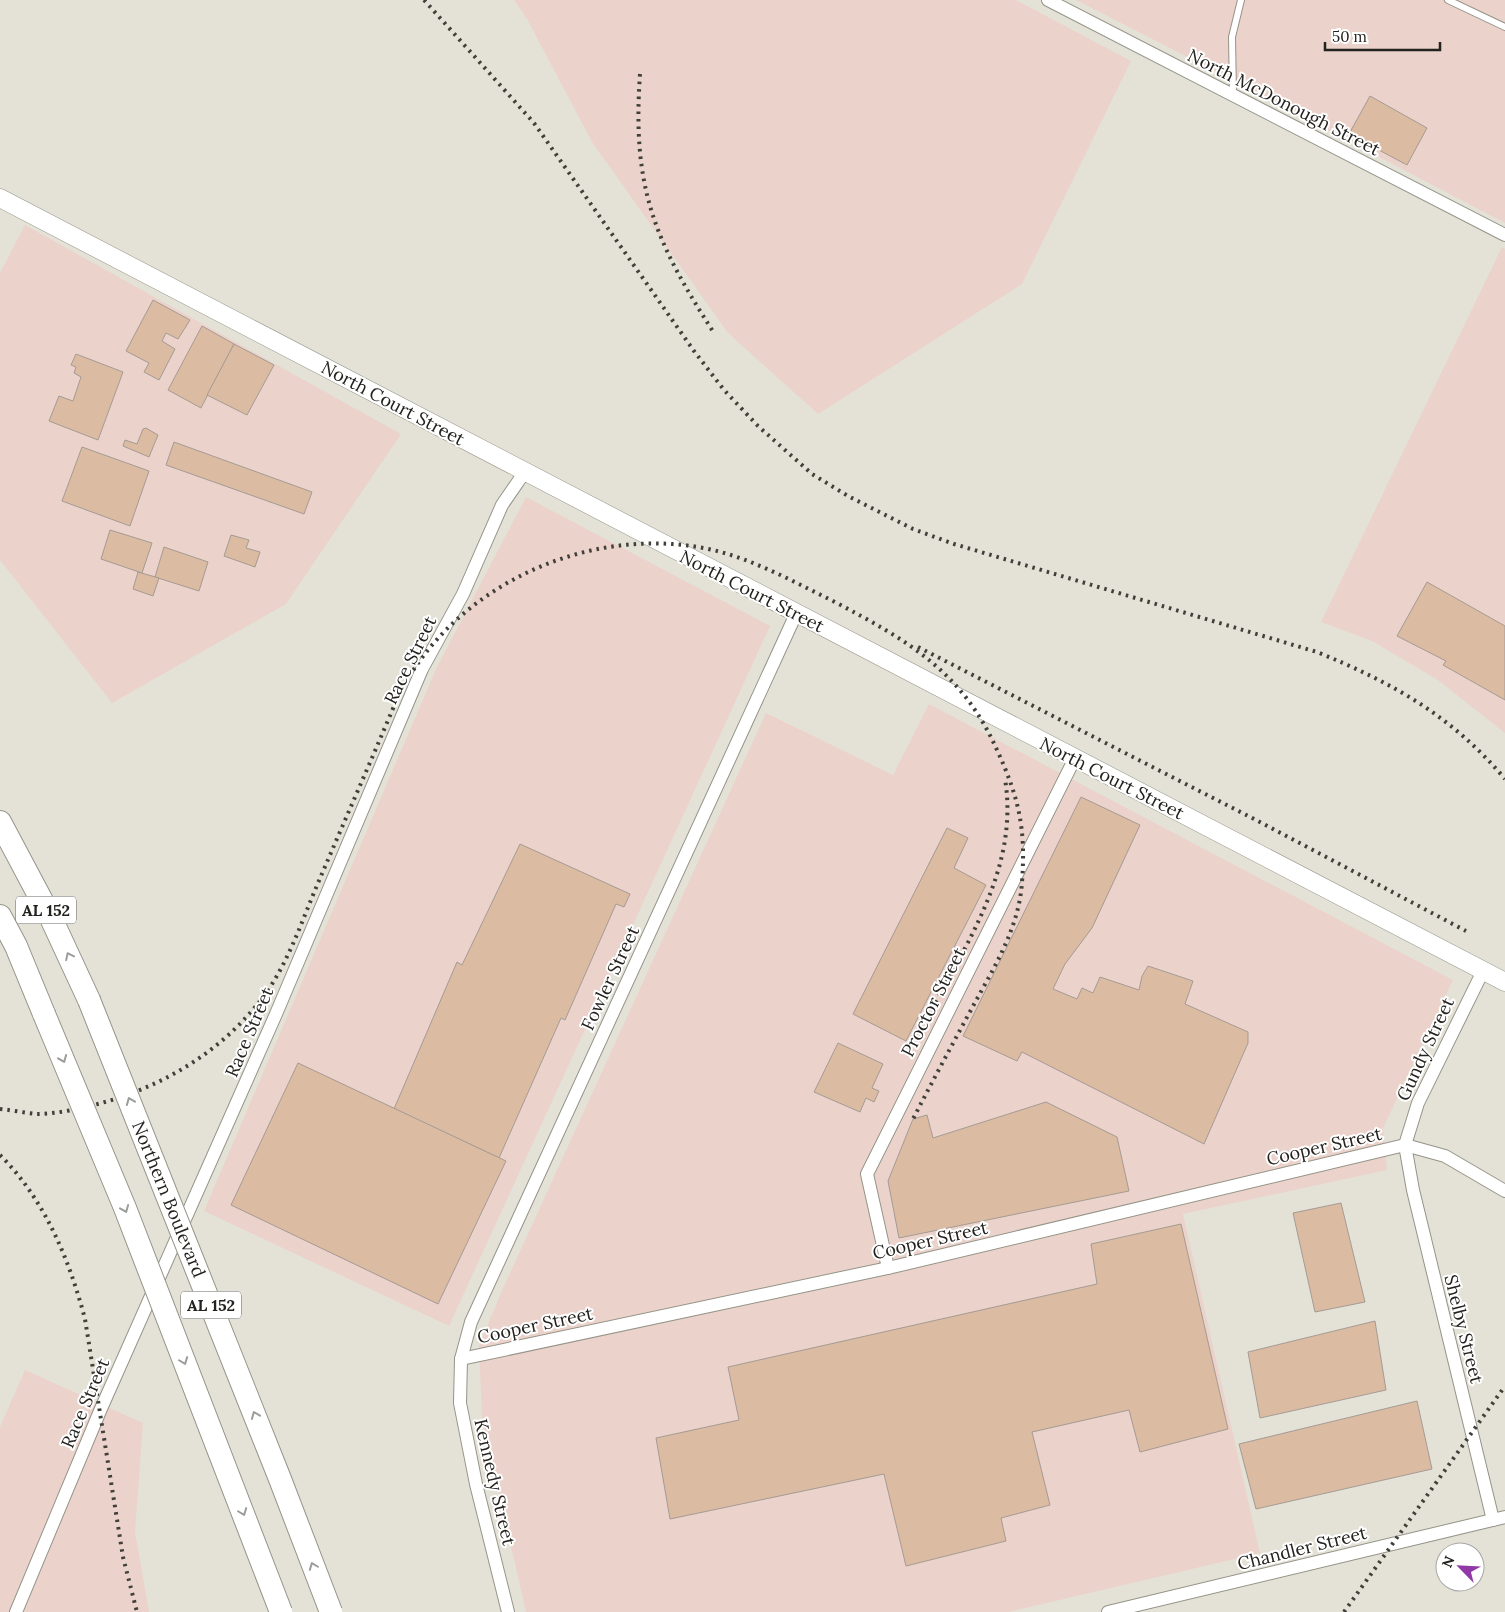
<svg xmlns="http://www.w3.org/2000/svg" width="1505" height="1612" viewBox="0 0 1505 1612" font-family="Lora,serif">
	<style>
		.industrial { fill: #ebd2ca }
		.building { fill: #dbbba2; stroke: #a49b94 }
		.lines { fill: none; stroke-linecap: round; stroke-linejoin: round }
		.lane-casing { stroke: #959489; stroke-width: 8 }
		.street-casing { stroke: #959489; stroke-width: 14 }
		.secondary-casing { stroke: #959489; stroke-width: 19 }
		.highway-casing { stroke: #959489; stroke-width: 24 }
		.lane { stroke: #fff; stroke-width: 6 }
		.street { stroke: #fff; stroke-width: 12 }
		.secondary { stroke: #fff; stroke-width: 18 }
		.highway { stroke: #fff; stroke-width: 22 }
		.rail { stroke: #403f3a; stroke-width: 4; stroke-dasharray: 2.5 5; stroke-linecap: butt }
		.highway-bridge-casing { stroke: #959489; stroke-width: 24; stroke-linecap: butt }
		.highway-bridge { stroke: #fff; stroke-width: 22 }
		.oneway { stroke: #9c9c9a }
		.labels { text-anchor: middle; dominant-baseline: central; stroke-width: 4; stroke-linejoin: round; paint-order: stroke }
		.shield { fill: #fff; stroke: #656462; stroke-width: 1 }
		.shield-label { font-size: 16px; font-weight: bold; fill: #23221e }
		.street-label { font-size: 18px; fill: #23221e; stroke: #fff }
	</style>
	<rect width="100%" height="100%" fill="#e4e2d7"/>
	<g class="industrial">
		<polygon points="514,0 1016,0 1131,61 1022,284 818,414 728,333 592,142 527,19"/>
		<polygon points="1076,0 1505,0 1505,223 1213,70"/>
		<polygon points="25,225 401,434 286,604 112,703 0,560 0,273"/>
		<polygon points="1502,247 1505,249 1505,733 1438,680 1372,641 1321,622"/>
		<polygon points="526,497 770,626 449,1326 204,1211 436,669"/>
		<polygon points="929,704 1453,980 1383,1128 1387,1170 1183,1214 1260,1553 1009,1612 526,1612 482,1419 479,1346 500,1295 766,713 893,775"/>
		<polygon points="25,1370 143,1423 135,1532 149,1612 0,1612 0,1427"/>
	</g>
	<g class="building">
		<polygon points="1370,96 1427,128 1407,165 1349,134"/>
		<polygon points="153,300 190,320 178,339 166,333 162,341 175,349 159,380 144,372 149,363 126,351"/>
		<polygon points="202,326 234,344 201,408 168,390"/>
		<polygon points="234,344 274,365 247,415 207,395"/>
		<polygon points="76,354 123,372 98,440 49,421 59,396 73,401 81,377 74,373 76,367 71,365"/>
		<polygon points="146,428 158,435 149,457 123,446 125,440 137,444 143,429"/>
		<polygon points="174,442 312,492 304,514 166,465"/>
		<polygon points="82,447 149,471 130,526 62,501"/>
		<polygon points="110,530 152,543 142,573 101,559"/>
		<polygon points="231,535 249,540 246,548 260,552 255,567 224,556"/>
		<polygon points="164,547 208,562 199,591 155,577"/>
		<polygon points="138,572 159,578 153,596 133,589"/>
		<polygon points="1427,582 1505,626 1505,700 1443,665 1446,661 1397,636"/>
		<polygon points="1081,797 1140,825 1092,928 1065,964 1053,989 1077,999 1082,988 1093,993 1100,977 1139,990 1142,976 1148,966 1193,981 1185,1004 1248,1032 1248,1043 1204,1144 1022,1052 1017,1061 963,1036"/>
		<polygon points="947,828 968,838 954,868 986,885 906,1041 853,1014"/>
		<polygon points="520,844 630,894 624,907 616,904 565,1020 561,1018 499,1158 394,1109 457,962 462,965"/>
		<polygon points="838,1043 883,1064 872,1088 879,1091 874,1102 866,1098 860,1112 814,1092"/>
		<polygon points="298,1063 506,1161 438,1304 231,1205"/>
		<polygon points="1046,1102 1117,1137 1129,1191 899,1238 888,1181 913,1119 927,1115 933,1138"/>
		<polygon points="1341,1203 1365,1302 1315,1312 1293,1213"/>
		<polygon points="1181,1224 1228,1429 1140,1452 1129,1410 1032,1432 1050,1505 1001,1518 1006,1541 906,1566 884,1474 670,1519 656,1438 739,1420 728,1367 1097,1284 1091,1244"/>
		<polygon points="1375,1321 1386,1390 1260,1418 1248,1352"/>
		<polygon points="1417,1401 1432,1469 1256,1509 1239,1444"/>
	</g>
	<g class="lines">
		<g class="lane-casing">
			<g id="lane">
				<polyline points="1448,0 1505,27"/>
				<polyline points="1233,94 1232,37 1241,0"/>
			</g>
		</g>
		<g class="street-casing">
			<g id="street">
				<polyline points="1048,0 1505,235"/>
				<polyline points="1483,971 1418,1103 1405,1145 1413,1190 1493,1520"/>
				<polyline points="888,1268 867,1174 1075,758"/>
				<polyline points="461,1359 888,1268 1405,1145 1445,1156 1505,1191"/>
				<polyline points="16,1612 100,1411 276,1014 422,669 463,594 502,505 524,473"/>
				<polyline points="508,1612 476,1484 460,1403 461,1359 471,1322 796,614"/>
				<polyline points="1108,1612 1505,1517"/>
			</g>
		</g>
		<g class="secondary-casing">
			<polyline id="secondary" points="0,198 1505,982"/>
		</g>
		<g class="highway-casing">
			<g id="highway">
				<polyline points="0,822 51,918 89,1000"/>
				<polyline points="0,916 16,946 44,1014"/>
			</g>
		</g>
		<use href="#lane" class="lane"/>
		<use href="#street" class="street"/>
		<use href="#secondary" class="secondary"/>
		<use href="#highway" class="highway"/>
		<g class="rail">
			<path d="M424,0L534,123L694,351L724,390L758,426L812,474L848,496L913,529L954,544L1317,652C1393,683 1452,716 1505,779"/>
			<path d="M640,74C632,187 654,240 714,333"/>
			<polyline points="918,647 1258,821 1466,931"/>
			<path d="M932,1009C970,938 1019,864 1005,779"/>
			<path d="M0,1109C12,1110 25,1113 37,1114C54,1114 73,1110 90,1106C156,1090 217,1056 260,1001C287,967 301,923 318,883C344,822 371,761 397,699C451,586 590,522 713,550C755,560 794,582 833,601C907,640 962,671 997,750C1019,798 1026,829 1022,882C1019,929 993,969 972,1008C952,1045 932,1082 913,1119"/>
			<path d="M0,1155C45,1200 69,1259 85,1319L123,1557L137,1612"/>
			<polyline points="1344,1612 1505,1386"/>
		</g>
		<g class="highway-bridge-casing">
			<g id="highway-bridge">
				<polyline points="89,1000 280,1479 331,1612"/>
				<polyline points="44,1014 125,1208 281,1612"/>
			</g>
		</g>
		<use href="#highway-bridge" class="highway-bridge"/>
	</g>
	<defs><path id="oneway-chevron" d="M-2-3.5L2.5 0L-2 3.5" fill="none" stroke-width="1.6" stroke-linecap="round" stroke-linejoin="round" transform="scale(1.25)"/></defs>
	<g class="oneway">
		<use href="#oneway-chevron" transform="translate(69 956) rotate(-116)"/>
		<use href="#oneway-chevron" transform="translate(63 1059) rotate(68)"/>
		<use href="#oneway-chevron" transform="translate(130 1101) rotate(-112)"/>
		<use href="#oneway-chevron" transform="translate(125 1209) rotate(68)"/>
		<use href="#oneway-chevron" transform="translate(184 1361) rotate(69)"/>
		<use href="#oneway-chevron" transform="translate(255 1415) rotate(-112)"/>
		<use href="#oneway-chevron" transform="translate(243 1512) rotate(69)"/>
		<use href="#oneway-chevron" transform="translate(313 1566) rotate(-111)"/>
	</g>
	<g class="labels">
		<g class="shield">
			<rect x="16" y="896.5" width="60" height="27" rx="4"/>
			<rect x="181" y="1291.5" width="60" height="27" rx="4"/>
		</g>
		<g class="shield-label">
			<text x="46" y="910">AL 152</text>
			<text x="211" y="1305">AL 152</text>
		</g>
		<g class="street-label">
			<text transform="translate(1284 102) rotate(27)">North McDonough Street</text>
			<text transform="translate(393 403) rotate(28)">North Court Street</text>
			<text transform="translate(752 591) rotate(27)">North Court Street</text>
			<text transform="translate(410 660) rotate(-64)">Race Street</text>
			<text transform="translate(1112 778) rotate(27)">North Court Street</text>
			<text transform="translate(610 978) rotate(-65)">Fowler Street</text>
			<text transform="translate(933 1002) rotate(-63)">Proctor Street</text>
			<text transform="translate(249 1032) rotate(-67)">Race Street</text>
			<text transform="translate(1425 1049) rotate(-65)">Gundy Street</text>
			<text transform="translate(1324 1146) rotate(-13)">Cooper Street</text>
			<text transform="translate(169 1199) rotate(68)">Northern Boulevard</text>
			<text transform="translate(930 1240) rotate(-13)">Cooper Street</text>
			<text transform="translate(535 1325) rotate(-12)">Cooper Street</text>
			<text transform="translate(1464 1329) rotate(76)">Shelby Street</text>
			<text transform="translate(85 1403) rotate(-67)">Race Street</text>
			<text transform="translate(495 1482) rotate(77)">Kennedy Street</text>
			<text transform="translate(1302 1548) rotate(-14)">Chandler Street</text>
		</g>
	</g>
	<g transform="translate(1460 1567) rotate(294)"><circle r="24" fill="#ffffff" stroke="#a7a7a5"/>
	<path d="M0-4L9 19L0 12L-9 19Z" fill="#9039a6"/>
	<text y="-8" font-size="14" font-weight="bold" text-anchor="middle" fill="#23221e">N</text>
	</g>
	<path d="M1325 42v8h115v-8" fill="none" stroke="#23221e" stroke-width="2.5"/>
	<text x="1332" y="42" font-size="15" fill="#23221e" stroke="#ffffff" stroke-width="4" paint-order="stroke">50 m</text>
</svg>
